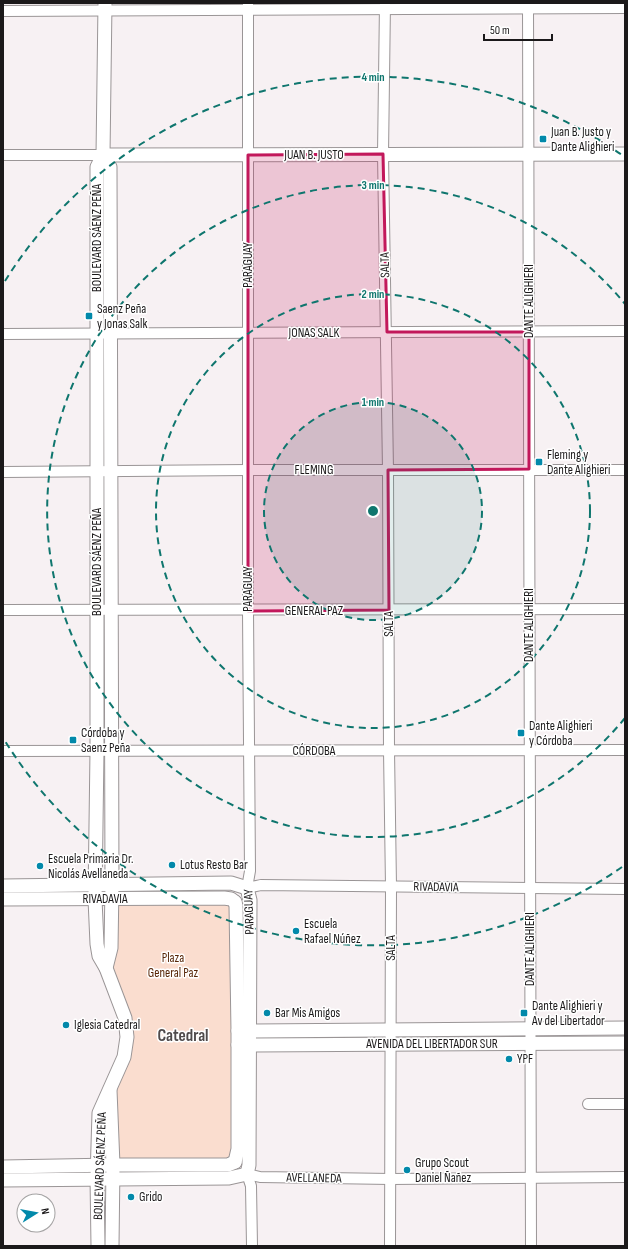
<svg xmlns="http://www.w3.org/2000/svg" width="628" height="1249" viewBox="0 0 628 1249" font-family="'Sofia Sans Condensed',sans-serif">
	<style>
		.green { fill: #faddcf }
		.lines { fill: none; stroke-linecap: round; stroke-linejoin: round }
		.minor-casing { stroke: #9a9596; stroke-width: 12 }
		.major-casing { stroke: #9a9596; stroke-width: 15 }
		.minor { stroke: #fff; stroke-width: 10 }
		.major { stroke: #fff; stroke-width: 13 }
		.marked { fill: #c2185b; fill-opacity: 0.2; stroke: #c2185b; stroke-width: 3; stroke-linejoin: round }
		.ring { fill: none; stroke: #0f766e; stroke-width: 2; stroke-dasharray: 7 5 }
		.poi-dot { fill: #0289aa; stroke: #fff; stroke-width: 1.5 }
		.labels { text-anchor: middle; dominant-baseline: central; stroke-width: 3; stroke-linejoin: round; paint-order: stroke }
		.poi-label { font-size: 13px; fill: #1b191a; stroke: #fff; text-anchor: start }
		.street-label { font-size: 13px; fill: #1b191a; stroke: #fff }
		.park-label { font-size: 13px; fill: #562506; stroke: #fff }
		.district-label { font-size: 17px; font-weight: bold; fill: #4f4a4b; stroke: #fff }
		.centre { fill: #0f766e; stroke: #fff; stroke-width: 2 }
		.ring-label { font-size: 12px; text-anchor: middle; font-weight: bold; fill: #0f766e; stroke: #fff; stroke-width: 3; stroke-linejoin: round; paint-order: stroke }
	</style>
	<rect width="100%" height="100%" fill="#f7f1f3"/>
	<polygon class="green" points="111,899 231,899 235,1162 113,1165 112,1109 126,1047 106,968"/>
	<g class="lines">
		<g class="minor-casing">
			<g id="minor">
				<polyline points="248,3 248,611 250,871 247,888 261,885 625,889"/>
				<polyline points="385,3 383,154 388,470 389,750 391,886 390,1246"/>
				<polyline points="528,3 531,1246"/>
				<polyline points="3,11 625,8"/>
				<polyline points="3,155 103,155"/>
				<polyline points="3,334 625,331"/>
				<polyline points="3,472 248,470 625,470"/>
				<polyline points="3,610 625,609"/>
				<polyline points="3,751 625,750"/>
				<polyline points="588,1104 625,1104"/>
				<polyline points="247,1174 260,1177 391,1179 625,1177"/>
				<polyline points="247,1174 251,1186 252,1246"/>
			</g>
		</g>
		<g class="major-casing">
			<g id="major">
				<polyline points="103,155 110,167 112,885 111,948 106,968"/>
				<polyline points="103,155 625,154"/>
				<polyline points="3,886 231,883 247,888"/>
				<polyline points="247,888 250,900 249,1165 247,1174"/>
				<polyline points="3,899 224,898 231,899 235,902"/>
				<polyline points="235,902 236,906 238,1031 238,1149 235,1162"/>
				<polyline points="238,1031 625,1028"/>
				<polyline points="238,1045 625,1043"/>
				<polyline points="110,1090 113,1165 112,1246"/>
				<polyline points="3,1167 113,1165 228,1165 235,1162"/>
				<polyline points="3,1180 229,1178 247,1174"/>
				<polyline points="98,1246 97,1178 99,1113 124,1057 127,1037 125,1018 106,968 99,956 97,944 95,899 97,751 97,167 103,155 105,3"/>
			</g>
		</g>
		<use href="#minor" class="minor"/>
		<use href="#major" class="major"/>
	</g>
	<path class="marked" d="M383,154L387,332H529V469L388,470L389,610L248,611V155Z"/>
	<circle cx="373" cy="511" r="109" fill="#0f766e" fill-opacity=".12"/>
	<g class="ring">
		<circle cx="373" cy="511" r="109"/>
		<circle cx="373" cy="511" r="217"/>
		<path d="M625 718A326 326 0 1 1 625 304"/>
		<path d="M622 867A434 434 0 0 1 5 741M5 281A434 434 0 0 1 622 155"/>
	</g>
	<g class="poi-dot">
		<rect x="539" y="135" width="8" height="8" rx="2"/>
		<rect x="85" y="312" width="8" height="8" rx="2"/>
		<rect x="535" y="458" width="8" height="8" rx="2"/>
		<rect x="517" y="729" width="8" height="8" rx="2"/>
		<rect x="69" y="736" width="8" height="8" rx="2"/>
		<circle cx="172" cy="865" r="4"/>
		<circle cx="40" cy="866" r="4"/>
		<circle cx="296" cy="931" r="4"/>
		<circle cx="267" cy="1013" r="4"/>
		<rect x="520" y="1009" width="8" height="8" rx="2"/>
		<circle cx="66" cy="1025" r="4"/>
		<circle cx="509" cy="1059" r="4"/>
		<circle cx="407" cy="1170" r="4"/>
		<circle cx="131" cy="1197" r="4"/>
	</g>
	<g class="labels">
		<g class="poi-label">
			<text x="551" y="132">Juan B. Justo y<tspan x="551" dy="15">Dante Alighieri</tspan></text>
			<text x="97" y="309">Saenz Peña<tspan x="97" dy="15">y Jonas Salk</tspan></text>
			<text x="547" y="455">Fleming y<tspan x="547" dy="15">Dante Alighieri</tspan></text>
			<text x="529" y="726">Dante Alighieri<tspan x="529" dy="15">y Córdoba</tspan></text>
			<text x="81" y="733">Córdoba y<tspan x="81" dy="15">Saenz Peña</tspan></text>
			<text x="48" y="859">Escuela Primaria Dr.<tspan x="48" dy="15">Nicolás Avellaneda</tspan></text>
			<text x="180" y="865">Lotus Resto Bar</text>
			<text x="304" y="924">Escuela<tspan x="304" dy="15">Rafael Núñez</tspan></text>
			<text x="532" y="1006">Dante Alighieri y<tspan x="532" dy="15">Av del Libertador</tspan></text>
			<text x="275" y="1013">Bar Mis Amigos</text>
			<text x="74" y="1025">Iglesia Catedral</text>
			<text x="517" y="1059">YPF</text>
			<text x="415" y="1163">Grupo Scout<tspan x="415" dy="15">Daniel Ñañez</tspan></text>
			<text x="139" y="1197">Grido</text>
		</g>
		<g class="street-label">
			<text x="314" y="155">JUAN B. JUSTO</text>
			<text transform="translate(97 238) rotate(-90)">BOULEVARD SÁENZ PEÑA</text>
			<text transform="translate(248 265) rotate(-90)">PARAGUAY</text>
			<text transform="translate(385 265) rotate(-91)">SALTA</text>
			<text transform="translate(529 301) rotate(-90)">DANTE ALIGHIERI</text>
			<text x="314" y="333">JONAS SALK</text>
			<text x="314" y="470">FLEMING</text>
			<text transform="translate(97 562) rotate(-90)">BOULEVARD SÁENZ PEÑA</text>
			<text transform="translate(248 589) rotate(-90)">PARAGUAY</text>
			<text x="314" y="611">GENERAL PAZ</text>
			<text transform="translate(389 624) rotate(-90)">SALTA</text>
			<text transform="translate(529 625) rotate(-90)">DANTE ALIGHIERI</text>
			<text x="314" y="751">CÓRDOBA</text>
			<text transform="translate(436 887) rotate(1)">RIVADAVIA</text>
			<text x="105" y="899">RIVADAVIA</text>
			<text transform="translate(249 912) rotate(-92)">PARAGUAY</text>
			<text transform="translate(391 948) rotate(-90)">SALTA</text>
			<text transform="translate(530 949) rotate(-90)">DANTE ALIGHIERI</text>
			<text x="432" y="1044">AVENIDA DEL LIBERTADOR SUR</text>
			<text transform="translate(100 1166) rotate(-88)">BOULEVARD SÁENZ PEÑA</text>
			<text transform="translate(314 1178) rotate(1)">AVELLANEDA</text>
		</g>
		<g class="park-label">
			<text x="173" y="958">Plaza<tspan x="173" dy="15">General Paz</tspan></text>
		</g>
		<g class="district-label">
			<text x="183" y="1036">Catedral</text>
		</g>
	</g>
	<circle cx="373" cy="511" r="6" class="centre"/>
	<g class="ring-label">
		<text x="373" y="81">4 min</text>
		<text x="373" y="189">3 min</text>
		<text x="373" y="298">2 min</text>
		<text x="373" y="406">1 min</text>
	</g>
	<rect width="628" height="1249" fill="none" stroke="#1b191a" stroke-width="8"/>
	<g transform="translate(36 1213) rotate(79)"><circle r="19" fill="#ffffff" stroke="#a4a3a3"/>
	<path d="M0-3L7 15L0 10L-7 15Z" fill="#0289aa"/>
	<text y="-6" font-size="11" font-weight="bold" text-anchor="middle" fill="#1b191a">N</text>
	</g>
	<path d="M484 34v6h68v-6" fill="none" stroke="#1b191a" stroke-width="2"/>
	<text x="490" y="34" font-size="12" fill="#1b191a" stroke="#ffffff" stroke-width="3" paint-order="stroke">50 m</text>
</svg>
